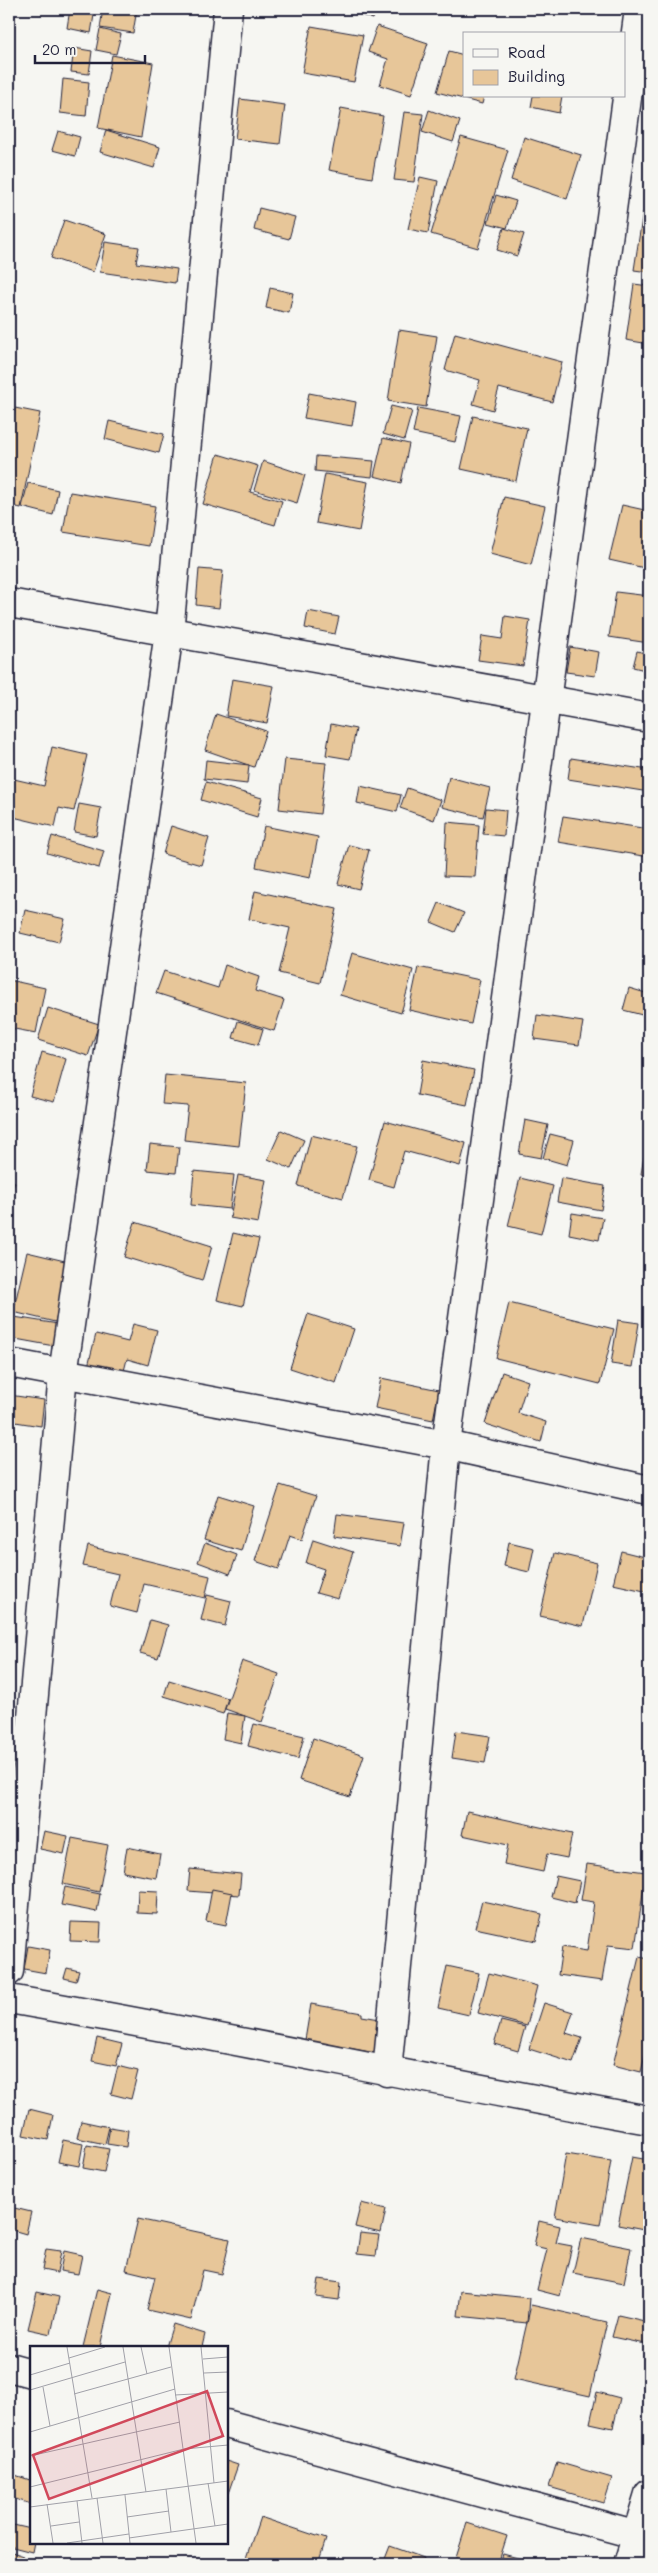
<svg xmlns="http://www.w3.org/2000/svg" width="658" height="2573" viewBox="0 0 658 2573" font-family="Mali,sans-serif">
	<style>
		.building { fill: #e7c699; stroke: #22223b }
		.lines { fill: none; stroke-linecap: round; stroke-linejoin: round }
		.street-casing { stroke: #22223b; stroke-width: 31 }
		.street { stroke: #f6f6f2; stroke-width: 28 }
		.inset-road { fill: none; stroke: #a1a1a9; stroke-width: 1 }
		.view { fill: #d1495b; fill-opacity: 0.15; stroke: #d1495b; stroke-width: 2.5 }
		.inset-edge { fill: none; stroke: #22223b; stroke-width: 2.5 }
	</style>
	<rect width="100%" height="100%" fill="#f6f6f2"/>
	<filter id="ink" filterUnits="userSpaceOnUse"><feTurbulence type="fractalNoise" baseFrequency=".02" numOctaves="2"/><feDisplacementMap in="SourceGraphic" scale="10" xChannelSelector="R" yChannelSelector="G"/><feConvolveMatrix kernelMatrix="1 2 1 2 8 2 1 2 1" color-interpolation-filters="sRGB"/></filter>
	<g filter="url(#ink)">
		<g class="building">
			<polygon points="70,9 95,9 91,33 67,28"/>
			<polygon points="103,9 137,9 133,33 100,28"/>
			<polygon points="343,9 376,9 373,19"/>
			<polygon points="311,26 363,35 354,82 302,73"/>
			<polygon points="377,26 428,43 411,95 380,85 388,59 368,52"/>
			<polygon points="100,29 121,34 116,54 96,50"/>
			<polygon points="74,48 92,51 89,74 71,72"/>
			<polygon points="449,51 464,55 464,96 484,96 482,104 437,92"/>
			<polygon points="112,55 153,63 141,137 98,128"/>
			<polygon points="63,79 89,82 86,116 60,113"/>
			<polygon points="533,96 562,96 559,113 531,107"/>
			<polygon points="240,99 285,105 280,144 235,139"/>
			<polygon points="341,108 383,116 372,178 329,170"/>
			<polygon points="429,110 460,121 453,142 422,132"/>
			<polygon points="404,112 423,114 414,182 394,180"/>
			<polygon points="106,130 160,147 154,168 100,152"/>
			<polygon points="58,131 80,137 75,156 52,150"/>
			<polygon points="461,137 508,150 478,248 431,234"/>
			<polygon points="524,137 581,155 567,199 511,180"/>
			<polygon points="420,177 438,181 428,233 408,229"/>
			<polygon points="496,195 516,201 507,228 488,223"/>
			<polygon points="259,208 295,217 289,239 254,230"/>
			<polygon points="643,212 649,213 649,272 634,270"/>
			<polygon points="64,220 106,234 93,272 51,258"/>
			<polygon points="504,228 524,234 517,256 497,250"/>
			<polygon points="105,242 139,247 136,263 177,269 175,283 100,272"/>
			<polygon points="634,284 649,286 649,344 626,340"/>
			<polygon points="270,288 293,293 289,313 266,308"/>
			<polygon points="399,330 437,336 426,407 388,401"/>
			<polygon points="455,333 562,362 552,402 499,388 493,410 473,404 480,380 445,370"/>
			<polygon points="309,393 356,402 352,426 304,418"/>
			<polygon points="391,406 412,411 404,440 383,434"/>
			<polygon points="15,408 40,413 21,508 9,505 9,437"/>
			<polygon points="418,408 461,416 455,442 413,433"/>
			<polygon points="473,416 527,428 516,481 461,469"/>
			<polygon points="109,421 164,434 159,453 105,439"/>
			<polygon points="383,438 409,444 401,483 374,476"/>
			<polygon points="218,454 258,466 250,492 282,501 275,525 203,504"/>
			<polygon points="316,456 374,461 372,477 315,471"/>
			<polygon points="263,461 305,475 297,503 254,490"/>
			<polygon points="325,474 368,482 359,531 316,523"/>
			<polygon points="28,483 58,490 53,515 22,507"/>
			<polygon points="70,492 155,506 149,546 63,532"/>
			<polygon points="504,497 545,506 531,565 490,554"/>
			<polygon points="622,505 649,511 649,569 609,560"/>
			<polygon points="199,569 223,571 219,608 196,605"/>
			<polygon points="616,592 649,596 649,643 609,637"/>
			<polygon points="308,611 339,617 335,634 305,628"/>
			<polygon points="505,616 530,620 523,666 478,660 482,636 502,639"/>
			<polygon points="570,647 599,652 595,676 566,672"/>
			<polygon points="637,651 649,654 649,671 633,667"/>
			<polygon points="232,679 274,686 267,723 226,716"/>
			<polygon points="216,714 266,731 254,767 205,750"/>
			<polygon points="331,724 356,729 350,759 326,755"/>
			<polygon points="52,747 87,755 74,811 59,808 55,827 9,816 9,804 14,779 44,786"/>
			<polygon points="571,758 649,770 649,792 568,779"/>
			<polygon points="285,759 326,763 320,814 279,809"/>
			<polygon points="206,760 249,765 247,784 204,779"/>
			<polygon points="449,777 490,788 483,817 442,807"/>
			<polygon points="206,782 262,798 257,817 201,800"/>
			<polygon points="360,786 401,795 397,812 357,803"/>
			<polygon points="407,788 441,800 434,820 400,808"/>
			<polygon points="79,804 101,808 96,836 74,832"/>
			<polygon points="486,808 506,810 504,836 483,834"/>
			<polygon points="563,816 649,829 649,857 558,842"/>
			<polygon points="447,822 479,825 475,877 444,876"/>
			<polygon points="171,826 209,838 201,865 163,854"/>
			<polygon points="264,826 318,837 310,878 256,867"/>
			<polygon points="52,836 104,851 99,868 47,853"/>
			<polygon points="349,845 369,850 359,889 338,884"/>
			<polygon points="255,891 337,909 320,983 279,973 290,928 249,919"/>
			<polygon points="439,903 464,913 455,932 431,922"/>
			<polygon points="25,910 65,919 59,942 20,933"/>
			<polygon points="352,953 413,970 401,1013 340,995"/>
			<polygon points="225,965 259,977 255,991 284,1000 274,1031 156,993 164,971 218,988"/>
			<polygon points="418,967 480,980 471,1024 409,1010"/>
			<polygon points="9,980 45,988 36,1033 9,1028"/>
			<polygon points="629,988 649,994 646,1016 623,1010"/>
			<polygon points="48,1008 99,1024 88,1056 38,1040"/>
			<polygon points="537,1015 583,1022 579,1045 534,1039"/>
			<polygon points="238,1021 263,1029 258,1045 233,1038"/>
			<polygon points="42,1052 66,1059 54,1102 30,1096"/>
			<polygon points="423,1060 474,1070 467,1105 417,1095"/>
			<polygon points="165,1075 246,1083 239,1146 184,1140 188,1106 162,1104"/>
			<polygon points="525,1120 548,1125 541,1158 519,1154"/>
			<polygon points="385,1121 466,1143 460,1166 404,1151 394,1187 369,1180"/>
			<polygon points="281,1130 304,1140 291,1169 268,1159"/>
			<polygon points="550,1134 574,1140 567,1165 543,1158"/>
			<polygon points="311,1135 357,1146 343,1198 298,1186"/>
			<polygon points="150,1144 179,1147 176,1173 147,1170"/>
			<polygon points="644,1157 649,1158 649,1176 641,1174"/>
			<polygon points="194,1171 234,1175 230,1209 191,1205"/>
			<polygon points="238,1175 266,1180 258,1223 230,1218"/>
			<polygon points="520,1178 553,1186 541,1234 508,1226"/>
			<polygon points="561,1178 605,1186 601,1210 557,1202"/>
			<polygon points="9,1180 15,1182 9,1200"/>
			<polygon points="572,1213 603,1218 599,1240 569,1234"/>
			<polygon points="135,1222 212,1246 202,1281 124,1257"/>
			<polygon points="233,1233 259,1239 243,1306 217,1300"/>
			<polygon points="27,1252 69,1262 55,1322 13,1312"/>
			<polygon points="649,1301 649,1319 644,1317"/>
			<polygon points="509,1303 614,1329 600,1384 496,1358"/>
			<polygon points="308,1314 354,1329 336,1383 290,1368"/>
			<polygon points="14,1317 58,1324 54,1346 10,1338"/>
			<polygon points="618,1320 639,1323 632,1367 611,1364"/>
			<polygon points="133,1324 157,1330 148,1365 127,1359 122,1379 87,1370 96,1334 128,1342"/>
			<polygon points="502,1372 528,1381 518,1413 546,1422 541,1442 485,1424"/>
			<polygon points="381,1378 439,1390 433,1420 375,1408"/>
			<polygon points="9,1395 44,1400 41,1426 9,1421"/>
			<polygon points="280,1485 316,1496 302,1539 290,1535 279,1569 255,1561"/>
			<polygon points="218,1495 254,1506 241,1551 204,1540"/>
			<polygon points="337,1514 404,1523 400,1546 334,1536"/>
			<polygon points="313,1539 353,1552 338,1599 316,1593 324,1569 306,1563"/>
			<polygon points="509,1542 534,1548 529,1572 504,1566"/>
			<polygon points="205,1543 237,1555 230,1574 198,1562"/>
			<polygon points="88,1546 210,1576 205,1598 144,1584 137,1613 110,1606 118,1574 83,1566"/>
			<polygon points="621,1551 649,1558 649,1592 613,1584"/>
			<polygon points="555,1553 597,1563 583,1626 540,1616"/>
			<polygon points="207,1595 231,1601 225,1626 201,1620"/>
			<polygon points="150,1620 168,1625 158,1658 140,1653"/>
			<polygon points="242,1661 279,1674 262,1722 225,1709"/>
			<polygon points="169,1680 228,1698 223,1714 164,1696"/>
			<polygon points="227,1713 245,1716 241,1743 223,1739"/>
			<polygon points="254,1724 304,1736 298,1759 248,1746"/>
			<polygon points="456,1731 490,1736 485,1763 452,1758"/>
			<polygon points="313,1738 364,1755 350,1797 299,1780"/>
			<polygon points="467,1811 572,1834 567,1858 547,1854 543,1872 504,1864 508,1845 462,1835"/>
			<polygon points="44,1831 68,1836 64,1854 40,1849"/>
			<polygon points="72,1838 108,1845 99,1892 63,1884"/>
			<polygon points="127,1847 160,1854 156,1878 123,1872"/>
			<polygon points="587,1864 646,1872 635,1948 608,1945 602,1981 558,1975 562,1947 587,1951 594,1902 581,1900"/>
			<polygon points="190,1869 241,1874 239,1895 188,1891"/>
			<polygon points="556,1876 580,1881 575,1903 551,1897"/>
			<polygon points="65,1887 100,1894 97,1912 61,1905"/>
			<polygon points="212,1889 232,1893 226,1925 206,1921"/>
			<polygon points="138,1890 158,1891 157,1914 137,1913"/>
			<polygon points="482,1901 542,1914 536,1941 475,1928"/>
			<polygon points="71,1922 101,1923 100,1942 70,1941"/>
			<polygon points="28,1946 50,1950 46,1973 24,1969"/>
			<polygon points="639,1957 649,1959 649,2039 641,2072 613,2065"/>
			<polygon points="447,1966 479,1973 469,2015 438,2008"/>
			<polygon points="67,1968 79,1971 76,1981 64,1978"/>
			<polygon points="489,1973 537,1986 527,2026 478,2013"/>
			<polygon points="544,2003 573,2012 566,2033 582,2038 573,2063 529,2049"/>
			<polygon points="311,2004 362,2013 362,2016 386,2020 380,2054 305,2040"/>
			<polygon points="501,2021 525,2027 518,2051 494,2044"/>
			<polygon points="97,2038 122,2044 116,2066 92,2061"/>
			<polygon points="118,2066 138,2071 131,2099 111,2094"/>
			<polygon points="29,2109 53,2115 48,2140 23,2135"/>
			<polygon points="81,2121 109,2127 105,2144 77,2138"/>
			<polygon points="110,2127 128,2130 126,2147 107,2144"/>
			<polygon points="63,2140 83,2144 79,2166 58,2162"/>
			<polygon points="87,2145 109,2149 104,2172 83,2168"/>
			<polygon points="566,2154 611,2161 600,2225 555,2217"/>
			<polygon points="632,2157 649,2160 649,2231 618,2225"/>
			<polygon points="361,2203 386,2209 381,2233 355,2227"/>
			<polygon points="10,2207 31,2212 26,2234 9,2229"/>
			<polygon points="138,2219 230,2239 222,2274 203,2270 191,2320 147,2310 155,2277 126,2270"/>
			<polygon points="539,2221 560,2226 556,2243 572,2246 560,2296 537,2290 547,2249 534,2246"/>
			<polygon points="360,2233 379,2235 376,2256 357,2254"/>
			<polygon points="581,2238 631,2248 624,2283 573,2273"/>
			<polygon points="46,2249 61,2251 57,2273 42,2270"/>
			<polygon points="64,2251 82,2255 78,2274 60,2271"/>
			<polygon points="319,2279 341,2282 339,2300 316,2297"/>
			<polygon points="97,2289 112,2293 100,2347 83,2347"/>
			<polygon points="461,2291 529,2298 527,2323 458,2316"/>
			<polygon points="37,2292 59,2297 51,2334 28,2329"/>
			<polygon points="531,2305 607,2322 590,2396 514,2379"/>
			<polygon points="618,2315 649,2322 649,2345 612,2337"/>
			<polygon points="173,2324 205,2334 202,2347 166,2347"/>
			<polygon points="597,2392 620,2398 613,2428 590,2423"/>
			<polygon points="226,2461 238,2465 226,2499"/>
			<polygon points="557,2462 612,2478 604,2503 549,2487"/>
			<polygon points="9,2473 30,2480 31,2476 31,2504 9,2497"/>
			<polygon points="260,2517 326,2539 318,2564 266,2564 246,2558"/>
			<polygon points="467,2523 507,2536 498,2564 454,2564"/>
			<polygon points="9,2524 31,2529 31,2542 34,2542 32,2552 9,2546"/>
			<polygon points="390,2546 424,2558 422,2564 383,2564"/>
			<polygon points="9,2551 24,2556 22,2564 9,2564"/>
			<polygon points="503,2554 540,2564 500,2564"/>
		</g>
		<g class="lines">
			<g class="street-casing">
				<g id="street">
					<polyline points="9,603 649,718"/>
					<polyline points="9,1363 446,1445 649,1490"/>
					<polyline points="9,1971 63,1374 169,632 228,9"/>
					<path d="M9,1999C223,2036 435,2082 649,2120"/>
					<polyline points="387,2072 446,1445 639,9"/>
					<polyline points="9,2367 31,2373"/>
					<polyline points="226,2424 649,2538"/>
					<polyline points="628,2564 649,2494"/>
				</g>
			</g>
			<use href="#street" class="street"/>
		</g>
	</g>
	<g transform="translate(30 2346)">
		<rect width="198" height="198" fill="#f6f6f2"/>
		<path class="inset-road" d="M37,1L62,152M93,1L116,146M111,1L117,28M139,1L166,197M171,1L184,137M39,12L75,1M173,13L198,11M174,27L198,26M0,29L40,17M13,41L20,80M0,44L95,16M44,48L141,21M145,49L198,46M0,86L145,43M0,110L150,76M178,137L185,180M0,141L154,103L198,99M136,143L141,186M95,149L100,197M67,152L73,197M47,155L52,197M17,158L23,197M0,161L198,135M97,171L139,165M21,180L49,176M99,192L198,178M37,197L99,188"/>
		<path class="view" d="M177,45L193,90L19,153L3,109Z"/>
		<rect width="198" height="198" class="inset-edge"/>
	</g>
	<rect width="658" height="2573" fill="none" stroke="#f6f6f2" stroke-width="30"/>
	<rect x="15" y="15" width="628" height="2543" fill="none" stroke="#22223b" stroke-width="2" filter="url(#ink)"/>
	<rect x="463" y="32" width="162" height="65" fill="#f6f6f2" stroke="#a1a1a9"/>
	<rect x="473" y="49" width="25" height="8" fill="#f6f6f2" stroke="#a1a1a9"/>
	<text x="508" y="58" font-size="15" fill="#22223b">Road</text>
	<rect x="473" y="70" width="25" height="15" fill="#e7c699" stroke="#a1a1a9"/>
	<text x="508" y="82" font-size="15" fill="#22223b">Building</text>
	<path d="M35 55v8h110v-8" fill="none" stroke="#22223b" stroke-width="2.5"/>
	<text x="42" y="55" font-size="15" fill="#22223b" stroke="#f6f6f2" stroke-width="4" paint-order="stroke">20 m</text>
</svg>
